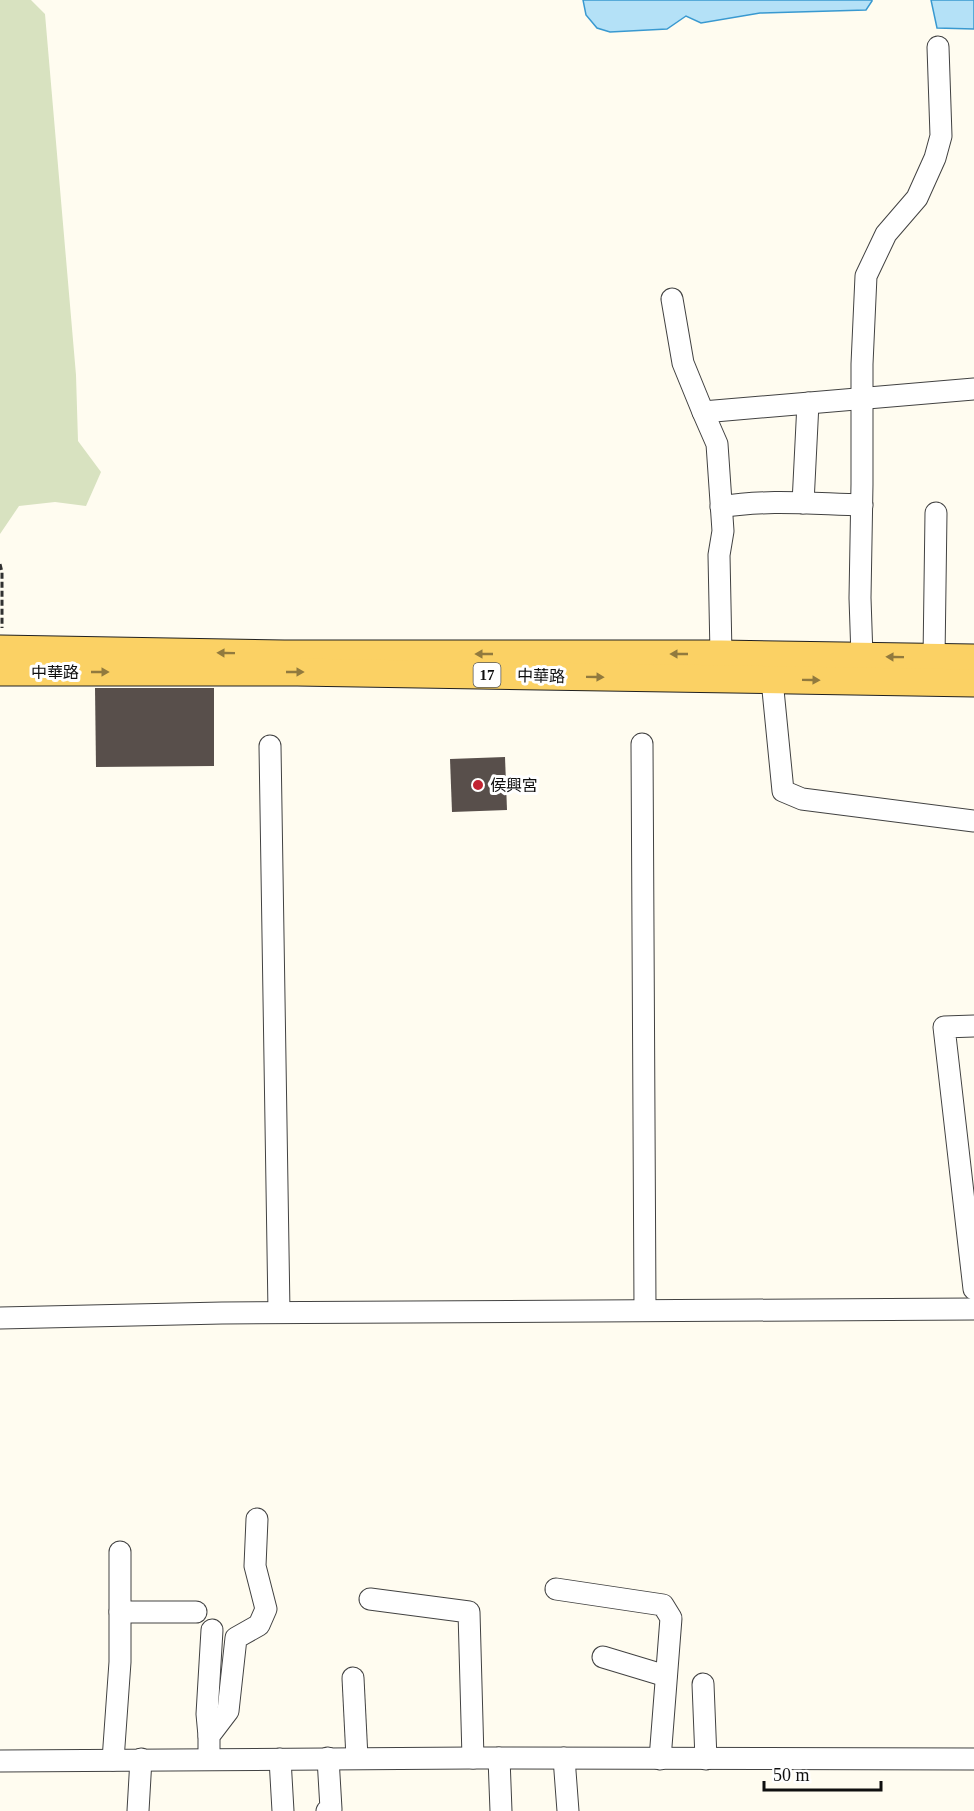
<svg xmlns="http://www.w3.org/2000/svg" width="974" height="1811" viewBox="0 0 974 1811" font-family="'Times New Roman','Noto Sans TC',serif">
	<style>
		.cemetery { fill: #d8e2c0 }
		.water { fill: #b4e1f7; stroke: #3999d0; stroke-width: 1.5 }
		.building { fill: #584f4b }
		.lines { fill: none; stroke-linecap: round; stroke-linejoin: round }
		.minor-casing { stroke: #424242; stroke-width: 23 }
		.major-casing { stroke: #202020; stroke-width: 29 }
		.path { stroke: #313131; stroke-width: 3; stroke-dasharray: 6 3; stroke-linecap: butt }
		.minor { stroke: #fff; stroke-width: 21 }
		.major { stroke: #fbd164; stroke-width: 27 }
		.oneway { fill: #917a3e }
		.poi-dot { fill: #c22331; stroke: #fff; stroke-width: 2 }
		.labels { text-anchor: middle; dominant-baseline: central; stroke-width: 6; stroke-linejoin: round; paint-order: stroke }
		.shield { fill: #fff; stroke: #575757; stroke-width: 1.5 }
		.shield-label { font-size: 15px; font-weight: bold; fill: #0f0f0f }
		.street-label { font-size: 16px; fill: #0f0f0f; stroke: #fff }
		.poi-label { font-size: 16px; fill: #0f0f0f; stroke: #fff; text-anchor: start }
	</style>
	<rect width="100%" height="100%" fill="#fffcf0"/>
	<polygon class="cemetery" points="0,0 31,0 45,14 76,375 78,441 101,472 86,506 55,502 19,506 0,534"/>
	<g class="water">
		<polygon points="583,0 872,0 872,1 866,10 760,13 701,23 686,16 667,29 610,32 597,28 586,15"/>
		<polygon points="931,0 974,0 974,29 937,28"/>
	</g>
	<g class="building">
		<polygon points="95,688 214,688 214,766 96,767"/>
		<polygon points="505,757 507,810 452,812 450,759"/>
	</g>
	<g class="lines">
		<g class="minor-casing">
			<g id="minor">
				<polyline points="672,299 683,363 703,412"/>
				<polyline points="803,503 808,403"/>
				<path d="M721,507C767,499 815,504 862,505"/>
				<polyline points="721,654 719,555 723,531 717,444 703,412 974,389"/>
				<polyline points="862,657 860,598 862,484 862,364 866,276 886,234 917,198 935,158 941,136 938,47"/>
				<polyline points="934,658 936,513"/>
				<polyline points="772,680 783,791 802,799 974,821"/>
				<polyline points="642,744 645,1309"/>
				<polyline points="270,746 279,1312"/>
				<polyline points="974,1026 944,1027 974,1289"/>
				<polyline points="0,1318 222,1313 974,1309"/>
				<polyline points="556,1589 663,1605 671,1618 660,1759"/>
				<polyline points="370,1599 469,1612 473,1758"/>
				<polyline points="120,1612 196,1612"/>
				<polyline points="603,1657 666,1676"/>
				<polyline points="353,1678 357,1758"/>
				<polyline points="703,1684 706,1759"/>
				<polyline points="209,1736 207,1714 212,1630"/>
				<polyline points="209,1758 209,1736 228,1711 236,1638 259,1625 266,1609 255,1566 257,1519"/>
				<polyline points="499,1758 501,1811"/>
				<polyline points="564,1758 568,1811"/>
				<polyline points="280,1759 283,1811"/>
				<polyline points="113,1760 120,1662 120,1552"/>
				<polyline points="0,1761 473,1758 974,1759"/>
				<polyline points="138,1811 141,1759"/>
				<polyline points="327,1811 331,1809 328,1758"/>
			</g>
		</g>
		<g class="major-casing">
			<g id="major">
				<polyline points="0,649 284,654 721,654 974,658"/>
				<polyline points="0,672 297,672 974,683"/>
			</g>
		</g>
		<polyline class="path" points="0,564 2,572 2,628"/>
		<use href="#minor" class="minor"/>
		<use href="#major" class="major"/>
	</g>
	<defs><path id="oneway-solid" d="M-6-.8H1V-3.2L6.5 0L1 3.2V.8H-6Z" transform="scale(1.5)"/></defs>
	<g class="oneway">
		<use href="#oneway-solid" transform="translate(226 653) rotate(-179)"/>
		<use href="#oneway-solid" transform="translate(484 654) rotate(-180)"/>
		<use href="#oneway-solid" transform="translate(679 654) rotate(-180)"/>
		<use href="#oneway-solid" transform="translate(895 657) rotate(-179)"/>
		<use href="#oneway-solid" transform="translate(100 672)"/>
		<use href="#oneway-solid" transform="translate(295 672)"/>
		<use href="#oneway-solid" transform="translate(595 677) rotate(1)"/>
		<use href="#oneway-solid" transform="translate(811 680) rotate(1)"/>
	</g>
	<circle class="poi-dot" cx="478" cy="785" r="6"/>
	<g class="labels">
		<rect class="shield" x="473.5" y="663" width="27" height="24" rx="4.5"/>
		<g class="shield-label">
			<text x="487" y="675">17</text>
		</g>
		<g class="street-label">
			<text x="55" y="672">中華路</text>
			<text transform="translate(541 676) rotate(1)">中華路</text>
		</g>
		<g class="poi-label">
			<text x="490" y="785">侯興宮</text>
		</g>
	</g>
	<path d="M764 1781v9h117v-9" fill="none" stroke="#0f0f0f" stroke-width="3"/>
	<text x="773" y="1781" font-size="18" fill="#0f0f0f" stroke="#ffffff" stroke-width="4.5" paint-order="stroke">50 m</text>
</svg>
